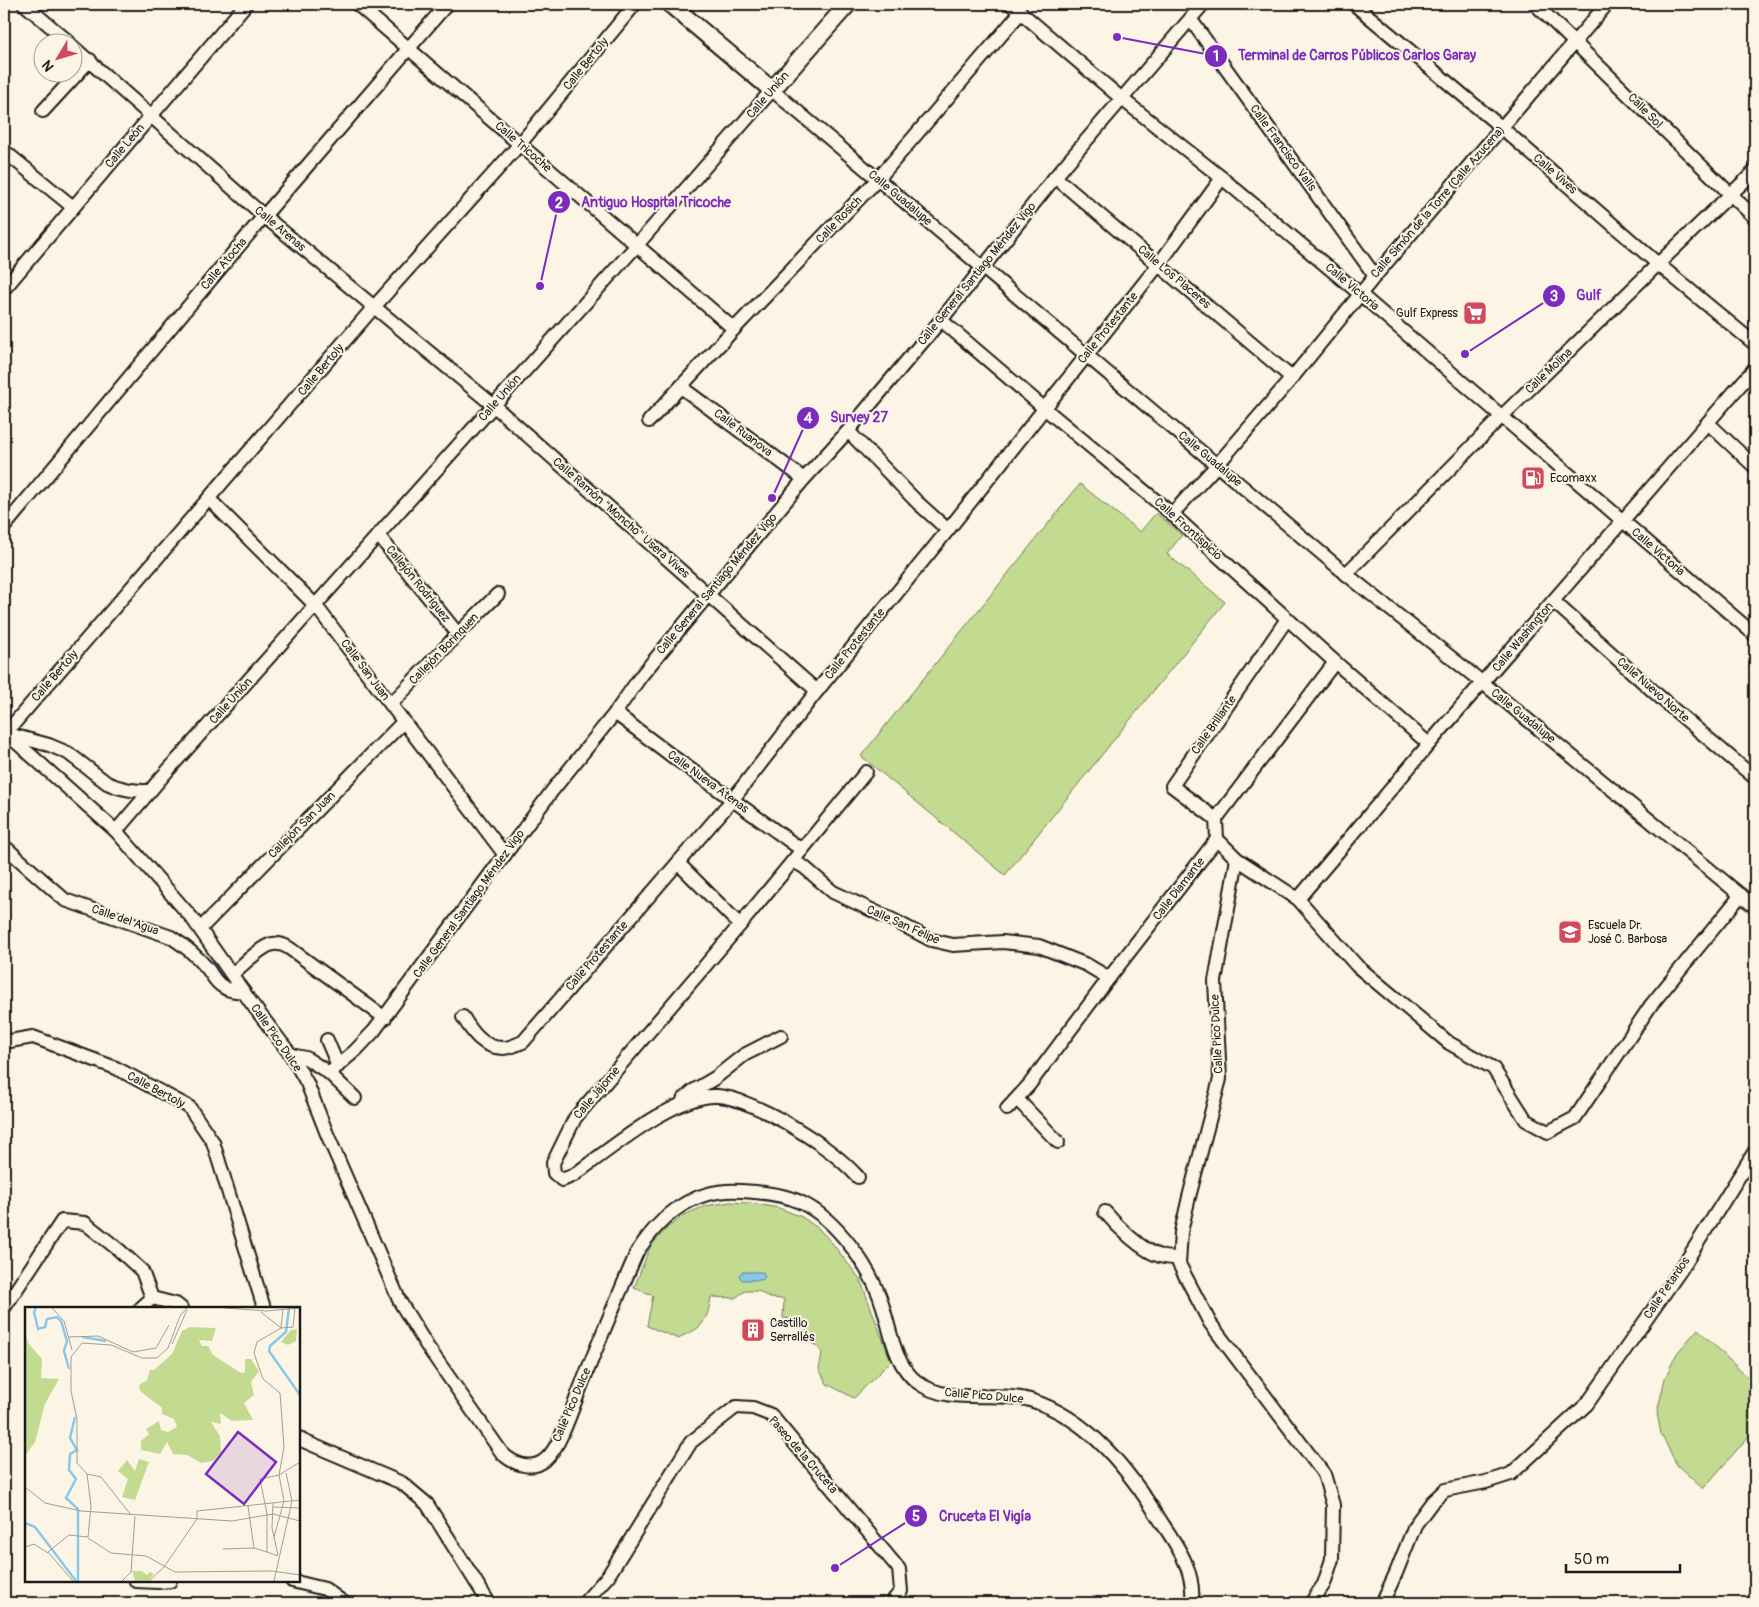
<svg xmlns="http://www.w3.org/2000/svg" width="1759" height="1607" viewBox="0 0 1759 1607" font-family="Pangolin,sans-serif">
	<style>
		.green { fill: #c2db91; stroke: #6f7c56 }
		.water { fill: #89c8ea; stroke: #5d8398 }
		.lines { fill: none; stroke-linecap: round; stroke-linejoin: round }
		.street-casing { stroke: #1c1c1c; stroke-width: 16 }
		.secondary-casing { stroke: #1c1c1c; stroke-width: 20 }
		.street { stroke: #fcf5e5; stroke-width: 12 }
		.secondary { stroke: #fcf5e5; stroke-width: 16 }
		.labels { text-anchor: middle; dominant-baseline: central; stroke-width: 4; stroke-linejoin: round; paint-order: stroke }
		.street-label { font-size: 12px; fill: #1c1c1c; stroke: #fcf5e5 }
		.poi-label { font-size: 12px; fill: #1c1c1c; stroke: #fcf5e5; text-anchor: start }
		.inset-river { fill: none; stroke: #89c8ea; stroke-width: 2.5 }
		.inset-road { fill: none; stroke: #a29e95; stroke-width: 1 }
		.view { fill: #7b2cbf; fill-opacity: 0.15; stroke: #7b2cbf; stroke-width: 2.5 }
		.inset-edge { fill: none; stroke: #1c1c1c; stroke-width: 2.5 }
		.leader { fill: none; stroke: #7b2cbf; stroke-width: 2 }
		.callout-dot { fill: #7b2cbf; stroke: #fcf5e5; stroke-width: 2 }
		.mark-label { font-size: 15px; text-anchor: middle; font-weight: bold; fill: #fff }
		.callout-label { font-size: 14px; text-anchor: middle; font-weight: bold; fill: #7b2cbf; stroke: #fcf5e5; stroke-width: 4; stroke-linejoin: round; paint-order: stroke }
	</style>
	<rect width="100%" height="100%" fill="#fcf5e5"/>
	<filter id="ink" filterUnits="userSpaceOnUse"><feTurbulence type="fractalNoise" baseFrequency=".02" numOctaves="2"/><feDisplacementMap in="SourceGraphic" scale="10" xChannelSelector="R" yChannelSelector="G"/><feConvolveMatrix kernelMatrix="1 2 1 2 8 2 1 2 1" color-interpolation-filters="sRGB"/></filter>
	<g filter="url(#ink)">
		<g class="green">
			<polygon points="1080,484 1140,532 1156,513 1182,535 1167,554 1225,602 1005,875 861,756"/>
			<path d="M730,1202L750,1203L779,1208L802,1217L819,1229L832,1243L860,1279L891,1361L854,1398L827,1384L819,1369L822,1353L817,1346L802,1338L800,1320L783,1318L784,1299L770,1298L758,1291H745L735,1298L711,1297C709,1310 706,1325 693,1331C687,1334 683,1335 679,1339L647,1326L653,1295L634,1288L650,1247L667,1228L684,1215L705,1206Z"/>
			<polygon points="1698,1329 1755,1385 1755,1429 1703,1489 1677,1465 1661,1434 1657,1413 1665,1378 1677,1353"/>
		</g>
		<polygon class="water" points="742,1272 763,1272 765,1277 762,1280 742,1280 739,1275"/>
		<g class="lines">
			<g class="street-casing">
				<g id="street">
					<polyline points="24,4 69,42"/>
					<polyline points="357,4 734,329"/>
					<polyline points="1011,4 1122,99 1222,178 1360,294 1755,635"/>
					<polyline points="1354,4 1502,128 1658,264 1755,344"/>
					<polyline points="1535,4 1755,218"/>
					<polyline points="1191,20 1375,276"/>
					<polyline points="72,46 264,216 493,405 817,691"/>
					<polyline points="43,111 90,60"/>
					<polyline points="4,151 73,207"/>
					<polyline points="1055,177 1292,378"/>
					<polyline points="4,289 246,4"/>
					<polyline points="941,320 1044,408 1172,514 1335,662 1429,744"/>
					<polyline points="681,387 804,479"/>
					<polyline points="649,421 734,329 878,179 1021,12"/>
					<polyline points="1708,423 1755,467"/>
					<polyline points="848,431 918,503 948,530"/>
					<polyline points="209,499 316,606 505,855"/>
					<polyline points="1172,514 1217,465 1292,378 1375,276 1607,4"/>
					<polyline points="4,527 264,216 447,4"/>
					<polyline points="378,535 458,634"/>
					<polyline points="1346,574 1501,417 1658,264 1755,171"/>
					<polyline points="1553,601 1672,708 1755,778"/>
					<polyline points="391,704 458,634 498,594"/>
					<polyline points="615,713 672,756 802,850"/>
					<path d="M6,733L116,831L192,918L252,1004L291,1055L307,1083L327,1134L400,1302L427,1346L502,1453C514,1465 533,1471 546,1459C562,1445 575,1399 584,1379C601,1336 619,1294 637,1252C662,1214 694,1188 741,1191C760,1192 783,1194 800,1202C837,1219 872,1269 883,1307C891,1332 894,1364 917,1382C949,1406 994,1390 1030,1400C1090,1418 1130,1472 1162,1523C1179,1548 1195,1572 1192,1603"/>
					<path d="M8,734L49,745L68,753L107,783C122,790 135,791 150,791"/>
					<polyline points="4,735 374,307 520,144 635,4"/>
					<polyline points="1216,819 1172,786 1287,619"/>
					<polyline points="116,831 162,777 637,245 772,90 1346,574 1483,683 1755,907"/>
					<polyline points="1217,839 1237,859 1298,899 1357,966 1449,1043 1493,1068 1526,1120 1548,1132 1575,1118 1651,1005 1741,895"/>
					<path d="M4,846L65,900L171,937C185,946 196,955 207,968C212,974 215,982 222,986C228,991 236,991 244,992"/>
					<polyline points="1237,859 1215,981 1220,1079 1189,1197 1181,1232 1179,1264 1210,1323 1324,1474 1333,1505 1332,1559 1324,1584 1311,1603"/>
					<polyline points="793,861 804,867 833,892 895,921 931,940 953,945 1003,942 1039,946 1087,965 1109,978"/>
					<polyline points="678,863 740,925"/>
					<polyline points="1298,899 1429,744 1755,368"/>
					<polyline points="200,929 404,721"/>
					<path d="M232,974C242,966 261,946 273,944C279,943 284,945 289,948L385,1018"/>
					<path d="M463,1017C472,1032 483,1048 503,1048C510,1048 517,1044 523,1042L733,799L817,691L948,530L1159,264L1222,178"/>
					<polyline points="327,1040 338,1066"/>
					<polyline points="4,1042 33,1037 116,1068 189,1107 213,1142 264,1308"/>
					<polyline points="291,1055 306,1058 329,1073 356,1050 374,1031 552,791 615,713 641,676 804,479 848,431 941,320 1055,177 1203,4"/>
					<polyline points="329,1073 355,1098"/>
					<polyline points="1017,1099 1058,1142"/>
					<polyline points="683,1100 693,1091 715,1078 744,1055 781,1036"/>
					<polyline points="1007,1109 1029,1085 1109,978 1217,839 1216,819 1335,662"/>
					<path d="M858,1177C837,1154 812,1138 785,1122C769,1113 737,1097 718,1096C676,1093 608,1151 574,1175L562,1180L554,1173L553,1163L575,1118L740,925L866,772"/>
					<path d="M1105,1212C1117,1226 1142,1251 1160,1256C1166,1258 1173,1258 1179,1258"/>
					<polyline points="4,1308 62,1221 85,1223 119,1250 142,1271 152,1298"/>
					<polyline points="141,1308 152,1298 176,1304 181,1308"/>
					<polyline points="299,1438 301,1440 402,1483 427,1504 489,1603"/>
					<polyline points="136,1581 158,1582 170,1581"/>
					<polyline points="292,1581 325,1589 344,1603"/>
					<polyline points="584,1603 608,1576 691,1442 736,1407 753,1408 771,1415 899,1569 901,1591 891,1603"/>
					<polyline points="1382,1603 1396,1573 1415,1525 1432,1502 1445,1490 1486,1482 1511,1474 1587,1404 1680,1271 1755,1151"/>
				</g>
			</g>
			<g class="secondary-casing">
				<polyline id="secondary" points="670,4 772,90 848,4"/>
			</g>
			<use href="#street" class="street"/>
			<use href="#secondary" class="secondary"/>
		</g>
	</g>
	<defs>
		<g id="supermarket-square" transform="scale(1.25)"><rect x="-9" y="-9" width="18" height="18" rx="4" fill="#d1495b" stroke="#fcf5e5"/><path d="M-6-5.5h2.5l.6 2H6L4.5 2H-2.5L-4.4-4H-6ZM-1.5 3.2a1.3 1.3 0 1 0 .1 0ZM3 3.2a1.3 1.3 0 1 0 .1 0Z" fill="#fff"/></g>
		<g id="fuel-square" transform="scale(1.25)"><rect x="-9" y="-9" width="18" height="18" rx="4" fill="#d1495b" stroke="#fcf5e5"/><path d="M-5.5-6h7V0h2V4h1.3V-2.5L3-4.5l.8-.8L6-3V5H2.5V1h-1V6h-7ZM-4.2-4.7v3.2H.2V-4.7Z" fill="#fff"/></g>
		<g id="school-square" transform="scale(1.25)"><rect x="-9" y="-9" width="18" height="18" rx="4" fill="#d1495b" stroke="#fcf5e5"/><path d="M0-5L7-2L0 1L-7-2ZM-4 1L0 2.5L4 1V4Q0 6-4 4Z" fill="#fff"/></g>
		<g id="building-square" transform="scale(1.25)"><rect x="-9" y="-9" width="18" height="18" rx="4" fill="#d1495b" stroke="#fcf5e5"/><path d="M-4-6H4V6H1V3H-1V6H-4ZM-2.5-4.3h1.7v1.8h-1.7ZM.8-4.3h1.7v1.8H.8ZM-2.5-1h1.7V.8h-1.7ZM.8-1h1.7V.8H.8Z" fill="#fff"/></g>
	</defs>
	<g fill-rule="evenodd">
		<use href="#supermarket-square" x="1475" y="313"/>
		<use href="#fuel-square" x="1533" y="478"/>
		<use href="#school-square" x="1570" y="932"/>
		<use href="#building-square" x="753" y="1330"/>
	</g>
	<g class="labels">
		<g class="street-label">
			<text transform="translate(586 64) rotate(-51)">Calle Bertoly</text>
			<text transform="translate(768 95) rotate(-49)">Calle Unión</text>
			<text transform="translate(1645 111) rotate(45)">Calle Sol</text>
			<text transform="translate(125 146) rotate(-50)">Calle León</text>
			<text transform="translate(523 147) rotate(41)">Calle Tricoche</text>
			<text transform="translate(1283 148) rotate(54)">Calle Francisco Valls</text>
			<text transform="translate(1555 174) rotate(41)">Calle Vives</text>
			<text transform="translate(900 198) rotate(40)">Calle Guadalupe</text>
			<text transform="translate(1438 202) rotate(-49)">Calle Simón de la Torre (Calle Azucena)</text>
			<text transform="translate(839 220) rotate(-46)">Calle Rosich</text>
			<text transform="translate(280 229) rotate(40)">Calle Arenas</text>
			<text transform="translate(224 264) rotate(-50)">Calle Atocha</text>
			<text transform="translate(977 274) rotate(-51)">Calle General Santiago Méndez Vigo</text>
			<text transform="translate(1174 277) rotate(40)">Calle Los Placeres</text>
			<text transform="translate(1352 287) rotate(40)">Calle Victoria</text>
			<text transform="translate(1108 328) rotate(-51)">Calle Protestante</text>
			<text transform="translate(321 370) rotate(-50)">Calle Bertoly</text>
			<text transform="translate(1549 371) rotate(-44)">Calle Molina</text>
			<text transform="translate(500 398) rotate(-49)">Calle Unión</text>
			<text transform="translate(743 433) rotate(37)">Calle Ruanova</text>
			<text transform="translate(1210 459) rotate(40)">Calle Guadalupe</text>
			<text transform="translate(621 518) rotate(41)">Calle Ramón "Moncho" Usera Vives</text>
			<text transform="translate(1188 529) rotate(42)">Calle Frontispicio</text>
			<text transform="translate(1658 552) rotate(41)">Calle Victoria</text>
			<text transform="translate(418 584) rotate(51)">Callejón Rodríguez</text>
			<text transform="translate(717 584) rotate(-50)">Calle General Santiago Méndez Vigo</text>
			<text transform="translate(1523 637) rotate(-50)">Calle Washington</text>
			<text transform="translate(855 644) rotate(-51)">Calle Protestante</text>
			<text transform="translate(444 649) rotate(-46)">Callejón Borinquen</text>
			<text transform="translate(365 670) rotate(53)">Calle San Juan</text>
			<text transform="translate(55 676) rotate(-49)">Calle Bertoly</text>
			<text transform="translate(1653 690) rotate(41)">Calle Nuevo Norte</text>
			<text transform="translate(231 701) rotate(-48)">Calle Unión</text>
			<text transform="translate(1523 716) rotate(39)">Calle Guadalupe</text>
			<text transform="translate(1214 725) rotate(-55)">Calle Brillante</text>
			<text transform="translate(708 782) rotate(36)">Calle Nueva Atenas</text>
			<text transform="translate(302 825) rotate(-45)">Callejón San Juan</text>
			<text transform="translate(1179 889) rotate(-52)">Calle Diamante</text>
			<text transform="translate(469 904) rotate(-54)">Calle General Santiago Méndez Vigo</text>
			<text transform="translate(125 920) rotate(19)">Calle del Agua</text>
			<text transform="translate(903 925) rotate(24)">Calle San Felipe</text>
			<text transform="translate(597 956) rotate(-49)">Calle Protestante</text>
			<text transform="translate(1217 1034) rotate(-93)">Calle Pico Dulce</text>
			<text transform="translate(276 1038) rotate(55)">Calle Pico Dulce</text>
			<text transform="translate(156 1090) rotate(28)">Calle Bertoly</text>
			<text transform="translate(597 1093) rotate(-50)">Calle Jájome</text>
			<text transform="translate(1667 1288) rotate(-56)">Calle Petardos</text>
			<text transform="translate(984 1396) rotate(5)">Calle Pico Dulce</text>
			<text transform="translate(572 1405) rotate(-67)">Calle Pico Dulce</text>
			<text transform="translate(803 1455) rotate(49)">Paseo de la Cruceta</text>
		</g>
		<g class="poi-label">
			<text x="1458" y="313" text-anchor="end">Gulf Express</text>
			<text x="1550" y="478">Ecomaxx</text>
			<text x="1588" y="925">Escuela Dr.<tspan x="1588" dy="14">José C. Barbosa</tspan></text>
			<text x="770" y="1323">Castillo<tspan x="770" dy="14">Serrallés</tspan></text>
		</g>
	</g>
	<g transform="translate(25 1307)">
		<rect width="275" height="275" fill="#fcf5e5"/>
		<path d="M165,20L191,21L187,34L174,33L177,39H183L188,48L216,66L220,65V52H226L234,64L226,75L229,88L219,96L228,113L207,114L195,106L196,117L186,115L195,129L196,145L188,154L176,156L162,148L148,147L142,135L135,147L116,143V134L124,127L121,122L134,114L136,123L143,125L152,120L149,112L137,107V101L115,84L114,78L122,73L125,63H129L147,47L157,24ZM272,22L271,34L263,38L256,35L266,23ZM0,26L4,37L17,52L16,71L34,72L20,97L10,135L0,149ZM114,152L124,155L110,193L97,190L103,172L93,164L102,153L110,164ZM107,264H117L122,268L125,265L129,267L123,274H110Z" fill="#c2db91"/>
		<path class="inset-river" d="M11,1L9,5L13,22L20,20L22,12L32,10L36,14L42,34L39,44L44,62M264,1L261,25L245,39L244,44L275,88M57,30L81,34M50,110L45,131L52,143L45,147L44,163L51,172L41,191L53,202V274M0,216L10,220L51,274"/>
		<path class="inset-road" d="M27,1L39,14L47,43M200,1L241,4L275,1M236,5L256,21M256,21L268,20L270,1M44,30L73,29L108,45L131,41L144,18M147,37L162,3M275,52V73M62,167L76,170L106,208M0,180L20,196L56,204L207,214L248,207L275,214M248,196L247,221L253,248M223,199L229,241M248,200L275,201M242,207L235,172L254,168L259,140L255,86L238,72L229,46L232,35L256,21L258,2M242,207V245L253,249M172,212V204L275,193M249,230L259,194L254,168L275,155M63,231L86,246L121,249L150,265L247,264L275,268M0,240L9,237L23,246M198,242L229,241L242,245M48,274L23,245L44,228L63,230L66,199L62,167L52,156V112L46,84V50L57,36L86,38L117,51H132L143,41L155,9L162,1M97,274L106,265L110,209M124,274L139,260L172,212M249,274L267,194L261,166"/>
		<path class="view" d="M213,125L251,155L219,197L181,167Z"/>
		<rect width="275" height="275" class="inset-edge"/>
	</g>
	<path class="leader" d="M1117 37L1216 56M540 286L559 202M1465 354L1554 296M772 498L808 418M835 1568L916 1516"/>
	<g class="callout-dot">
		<circle cx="1117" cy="37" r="5"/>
		<circle cx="540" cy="286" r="5"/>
		<circle cx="1465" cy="354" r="5"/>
		<circle cx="772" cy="498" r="5"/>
		<circle cx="835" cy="1568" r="5"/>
		<circle cx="1216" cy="56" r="12"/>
		<circle cx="559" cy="202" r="12"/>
		<circle cx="1554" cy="296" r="12"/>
		<circle cx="808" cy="418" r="12"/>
		<circle cx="916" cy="1516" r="12"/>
	</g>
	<g class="mark-label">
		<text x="1216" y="61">1</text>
		<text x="559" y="208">2</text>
		<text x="1554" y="301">3</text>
		<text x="808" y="423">4</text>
		<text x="916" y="1521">5</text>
	</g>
	<g class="callout-label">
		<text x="1357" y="60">Terminal de Carros Públicos Carlos Garay</text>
		<text x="656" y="207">Antiguo Hospital Tricoche</text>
		<text x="1589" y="300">Gulf</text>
		<text x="859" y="422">Survey 27</text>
		<text x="985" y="1521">Cruceta El Vigía</text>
	</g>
	<rect width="1759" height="1607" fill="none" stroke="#fcf5e5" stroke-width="20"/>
	<rect x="10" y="10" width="1739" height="1587" fill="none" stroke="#1c1c1c" stroke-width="2" filter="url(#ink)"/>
	<g transform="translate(58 58) rotate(232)"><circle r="24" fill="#fcf5e5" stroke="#a29e95"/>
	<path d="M0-4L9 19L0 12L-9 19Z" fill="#d1495b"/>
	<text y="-8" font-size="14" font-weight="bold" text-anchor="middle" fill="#1c1c1c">N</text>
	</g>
	<path d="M1566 1564v8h114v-8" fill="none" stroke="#1c1c1c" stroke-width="2.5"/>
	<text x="1574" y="1564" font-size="15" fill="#1c1c1c" stroke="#fcf5e5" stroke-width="4" paint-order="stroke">50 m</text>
</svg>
